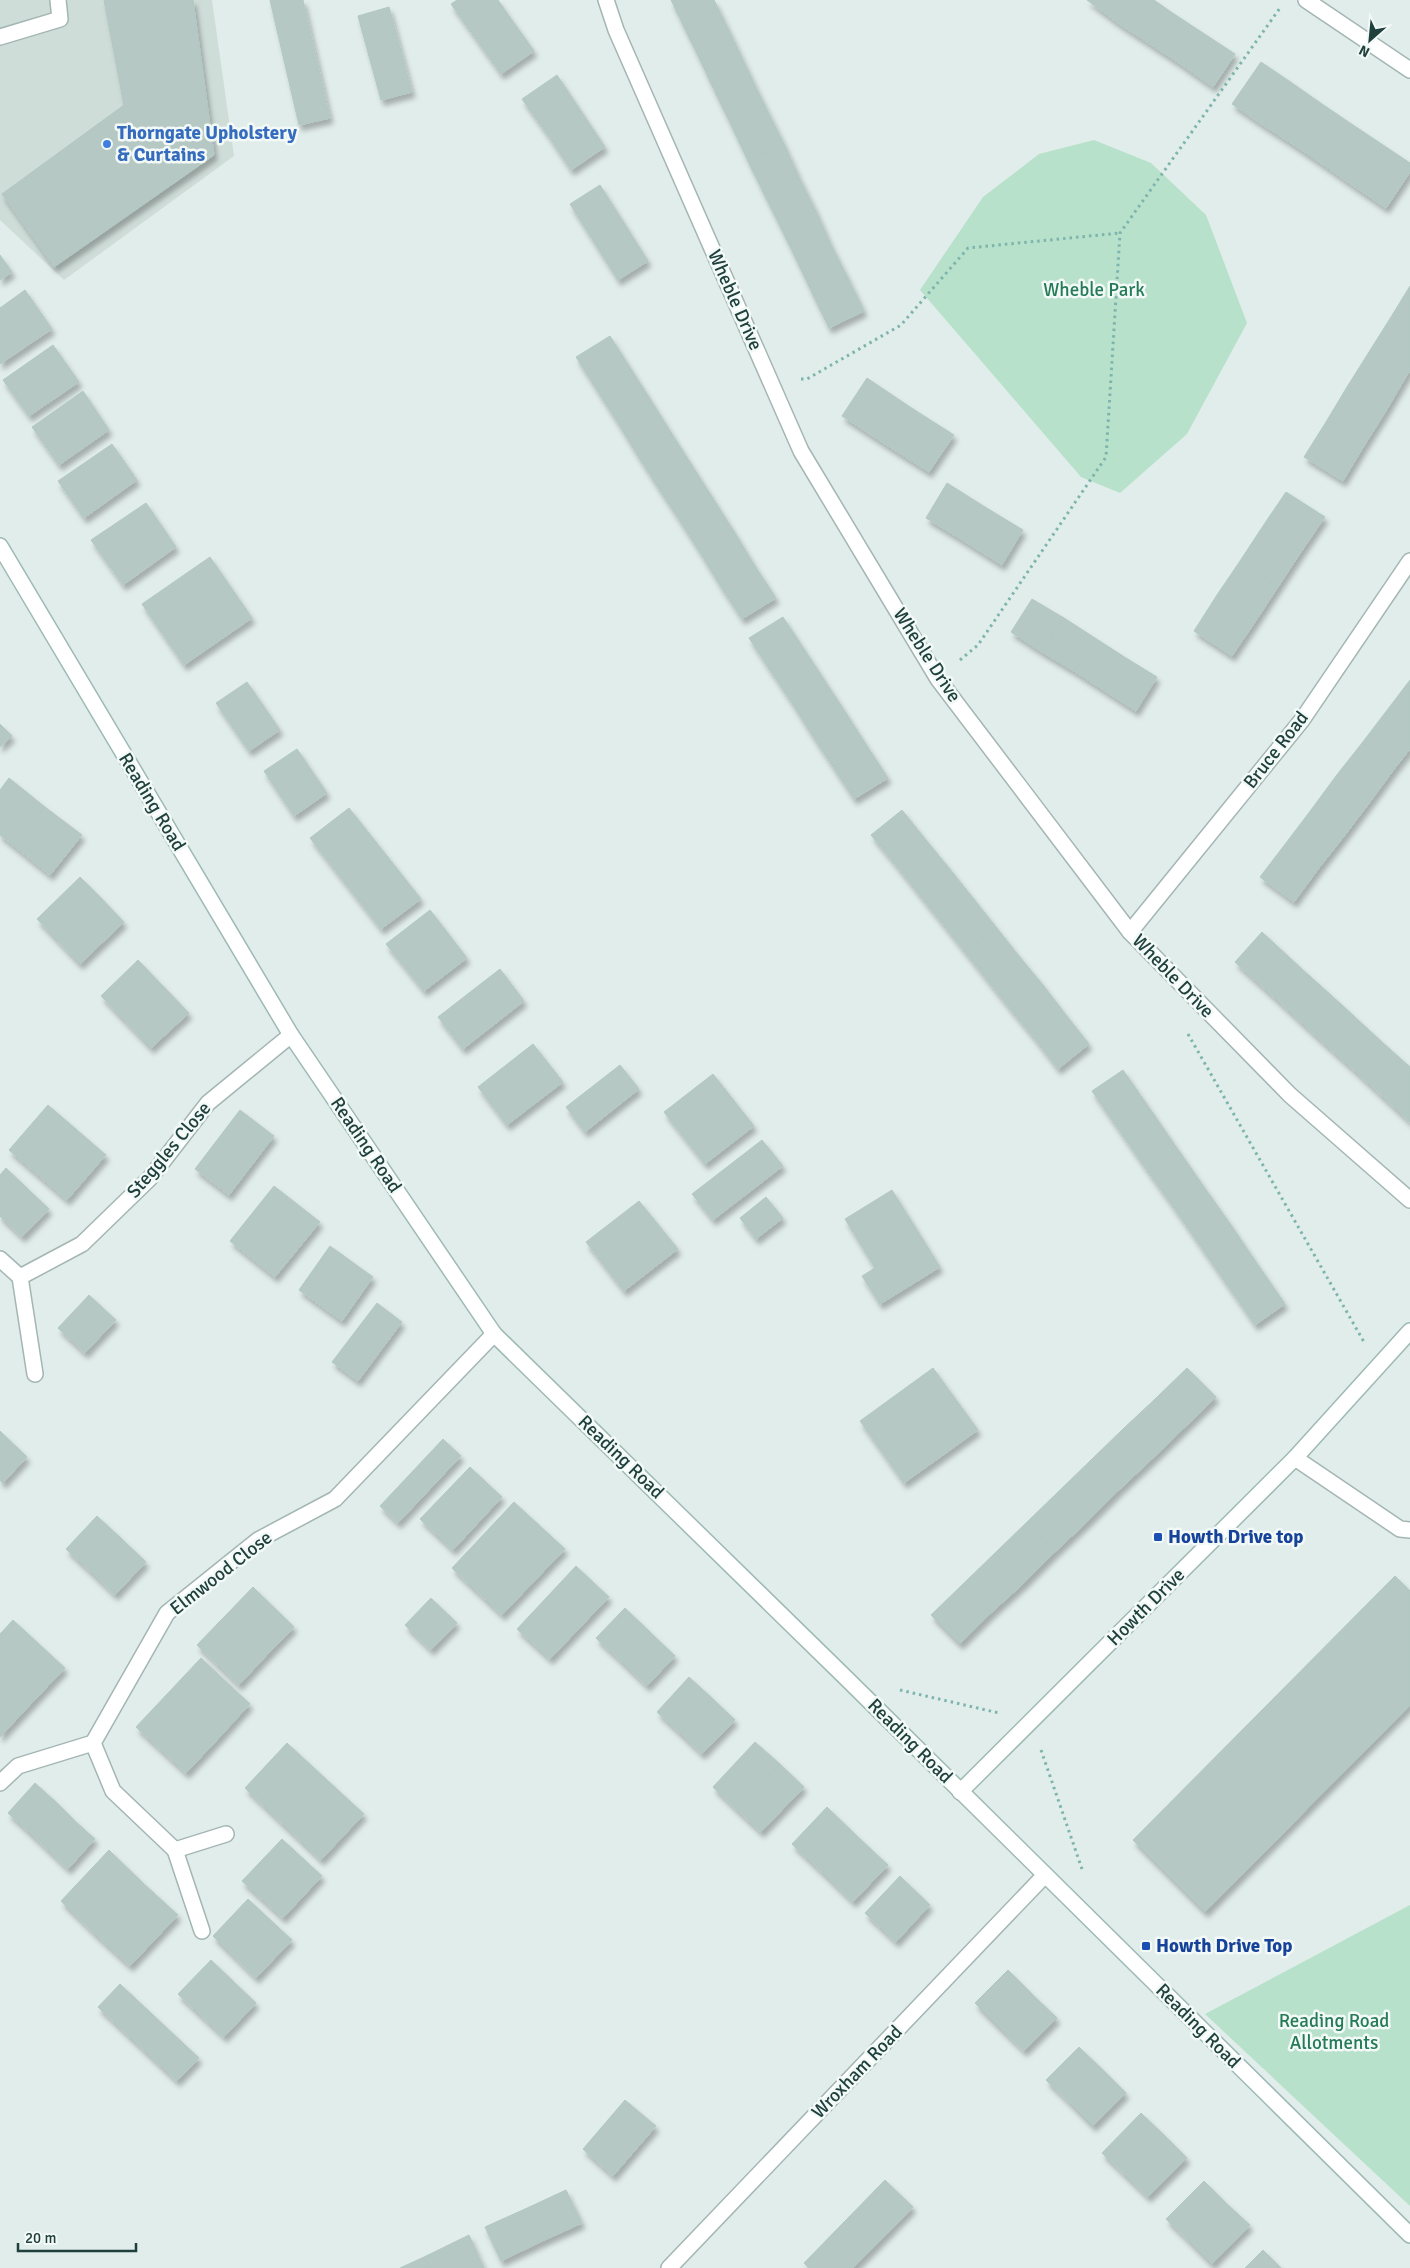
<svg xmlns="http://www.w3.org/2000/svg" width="1410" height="2268" viewBox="0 0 1410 2268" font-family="Signika,sans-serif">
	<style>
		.built { fill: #cfddd9 }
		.green { fill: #b7e1ca }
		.building { fill: #b6c8c4; stroke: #b2c8c3; filter: url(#shadow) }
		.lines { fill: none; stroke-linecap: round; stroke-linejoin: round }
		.lane-casing { stroke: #a3b6b3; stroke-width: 18 }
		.street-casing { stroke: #a3b6b3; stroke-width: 18 }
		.secondary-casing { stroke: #9ebab5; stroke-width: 18 }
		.path { stroke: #7eb4ae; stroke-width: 3; stroke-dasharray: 2.5 4; stroke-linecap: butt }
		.lane { stroke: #fff; stroke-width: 15 }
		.street { stroke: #fff; stroke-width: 15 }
		.secondary { stroke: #fff; stroke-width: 15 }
		.shop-dot { fill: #3f7fe0; stroke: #f2f9f7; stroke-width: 2 }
		.transit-dot { fill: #1a4fb4; stroke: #f2f9f7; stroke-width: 2 }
		.labels { text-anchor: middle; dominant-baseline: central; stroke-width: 5; stroke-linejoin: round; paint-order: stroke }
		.shop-label { font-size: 19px; font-weight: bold; fill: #366cbe; stroke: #f2f9f7; text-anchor: start }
		.park-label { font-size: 19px; fill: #257b57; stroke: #f2f9f7 }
		.street-label { font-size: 19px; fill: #1f403d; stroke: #f2f9f7 }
		.transit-label { font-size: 19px; font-weight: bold; fill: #164399; stroke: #f2f9f7; text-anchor: start }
	</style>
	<defs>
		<filter id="shadow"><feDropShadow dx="3" dy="5.5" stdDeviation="2.5" flood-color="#0004"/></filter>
	</defs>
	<rect width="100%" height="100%" fill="#e1edea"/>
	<polygon class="built" points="0,0 212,0 234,156 64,280 0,220"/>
	<g class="green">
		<polygon points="1094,140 1151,163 1206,215 1247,323 1187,434 1120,493 1081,477 920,290 983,197 1039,154"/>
		<polygon points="1410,1905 1410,2206 1205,2014"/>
	</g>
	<g class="building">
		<polygon points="104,0 193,0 214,155 54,267 2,194 124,105"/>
		<polygon points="270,0 303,0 330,118 299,125"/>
		<polygon points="457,0 498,0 509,16 476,39 451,4"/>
		<polygon points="671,0 714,0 719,10 684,27"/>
		<polygon points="1087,0 1133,0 1118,23"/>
		<polygon points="1133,0 1154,0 1171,12 1150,44 1118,23"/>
		<polygon points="389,7 412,92 381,100 358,16"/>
		<polygon points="719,10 735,43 700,60 684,27"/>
		<polygon points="1171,12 1203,33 1182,65 1150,44"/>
		<polygon points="509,16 534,51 501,74 476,39"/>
		<polygon points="1203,33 1235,54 1213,87 1182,65"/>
		<polygon points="735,43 751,77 716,94 700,60"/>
		<polygon points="1261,62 1292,83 1263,125 1232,104"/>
		<polygon points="557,75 581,111 547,134 522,99"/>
		<polygon points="751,77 767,110 732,127 716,94"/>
		<polygon points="1292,83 1322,104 1294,145 1263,125"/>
		<polygon points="1322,104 1353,125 1325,166 1294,145"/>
		<polygon points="767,110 784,144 748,161 732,127"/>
		<polygon points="581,111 605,147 571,170 547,134"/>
		<polygon points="1353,125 1383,145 1355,187 1325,166"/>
		<polygon points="784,144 799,177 764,194 748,161"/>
		<polygon points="1383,145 1410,163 1410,172 1386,208 1355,187"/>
		<polygon points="799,177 816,211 781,228 764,194"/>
		<polygon points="600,185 624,223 594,242 570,204"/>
		<polygon points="816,211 831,245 797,261 781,228"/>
		<polygon points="624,223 648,261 618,280 594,242"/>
		<polygon points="831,245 848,278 813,295 797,261"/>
		<polygon points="0,255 12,272 0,280"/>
		<polygon points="848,278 864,311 829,328 813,295"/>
		<polygon points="1410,286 1410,329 1391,317"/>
		<polygon points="25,290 52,329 0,364 0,308"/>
		<polygon points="1391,317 1410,329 1410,371 1407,375 1369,352"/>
		<polygon points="610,336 631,369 597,390 576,357"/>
		<polygon points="53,345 79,382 29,416 3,380"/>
		<polygon points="1369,352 1407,375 1386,411 1347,387"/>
		<polygon points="631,369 652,402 618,423 597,390"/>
		<polygon points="867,378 910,407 885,444 842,416"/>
		<polygon points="1347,387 1386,411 1364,446 1326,422"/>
		<polygon points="83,391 109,430 59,465 32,427"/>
		<polygon points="652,402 672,434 638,456 618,423"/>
		<polygon points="910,407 954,435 929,472 885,444"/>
		<polygon points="1326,422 1364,446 1343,481 1304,457"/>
		<polygon points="672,434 693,467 659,489 638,456"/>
		<polygon points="112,444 137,480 84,518 58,481"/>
		<polygon points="693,467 714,500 680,521 659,489"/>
		<polygon points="947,483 985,507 964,541 926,518"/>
		<polygon points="1286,492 1325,517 1301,552 1263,526"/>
		<polygon points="714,500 735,533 701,554 680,521"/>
		<polygon points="146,503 176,547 123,585 91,540"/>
		<polygon points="985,507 1023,530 1002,565 964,541"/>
		<polygon points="1263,526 1301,552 1278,587 1240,561"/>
		<polygon points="735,533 755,566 721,587 701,554"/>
		<polygon points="210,557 252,618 184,665 142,604"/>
		<polygon points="1240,561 1278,587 1255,622 1217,595"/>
		<polygon points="755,566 776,598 742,619 721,587"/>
		<polygon points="1217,595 1255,622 1232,656 1194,631"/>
		<polygon points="1032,599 1064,618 1042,652 1011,632"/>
		<polygon points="783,617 804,649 770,670 749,638"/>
		<polygon points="1064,618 1095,638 1074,671 1042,652"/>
		<polygon points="1095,638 1126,658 1105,691 1074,671"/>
		<polygon points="804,649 825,681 792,703 770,670"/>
		<polygon points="1126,658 1157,677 1136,711 1105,691"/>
		<polygon points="1410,680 1410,726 1388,709"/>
		<polygon points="825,681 846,713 812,735 792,703"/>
		<polygon points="247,682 280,730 249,751 216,703"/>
		<polygon points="1388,709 1410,726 1410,749 1395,768 1362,743"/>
		<polygon points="846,713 867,746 833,767 812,735"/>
		<polygon points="0,724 12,736 0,747"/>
		<polygon points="1362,743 1395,768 1370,802 1336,776"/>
		<polygon points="867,746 888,778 854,799 833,767"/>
		<polygon points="297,749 327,793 294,816 264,771"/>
		<polygon points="1336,776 1370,802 1345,835 1311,810"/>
		<polygon points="9,778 45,807 14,846 0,835 0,790"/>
		<polygon points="45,807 82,835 50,875 14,846"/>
		<polygon points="349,808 421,899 381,929 310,838"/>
		<polygon points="902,810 926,840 895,864 871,835"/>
		<polygon points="1311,810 1345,835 1319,868 1286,843"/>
		<polygon points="926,840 949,868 918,893 895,864"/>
		<polygon points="1286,843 1319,868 1294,902 1260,877"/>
		<polygon points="949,868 973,898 942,923 918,893"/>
		<polygon points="80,877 102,899 58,941 37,919"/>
		<polygon points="973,898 996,927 965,952 942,923"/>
		<polygon points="102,899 124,922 80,964 58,941"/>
		<polygon points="430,910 467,958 424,991 386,944"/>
		<polygon points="996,927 1019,956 988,981 965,952"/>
		<polygon points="1262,932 1302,969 1275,998 1235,962"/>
		<polygon points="1019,956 1043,985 1011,1010 988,981"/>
		<polygon points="138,960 163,986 126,1022 101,996"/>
		<polygon points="500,969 524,1001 463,1049 438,1017"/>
		<polygon points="1302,969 1342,1005 1315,1035 1275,998"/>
		<polygon points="1043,985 1066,1015 1035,1039 1011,1010"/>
		<polygon points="163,986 189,1013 151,1048 126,1022"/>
		<polygon points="1342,1005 1382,1042 1355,1071 1315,1035"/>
		<polygon points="1066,1015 1089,1044 1058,1069 1035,1039"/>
		<polygon points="1382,1042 1410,1067 1410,1092 1395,1108 1355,1071"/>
		<polygon points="533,1044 563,1082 507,1125 478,1087"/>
		<polygon points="620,1065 639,1089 585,1132 566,1107"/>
		<polygon points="1123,1070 1150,1109 1119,1130 1092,1091"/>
		<polygon points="713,1074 754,1126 705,1164 664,1112"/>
		<polygon points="1410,1092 1410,1122 1395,1108"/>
		<polygon points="48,1105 106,1155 67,1200 9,1150"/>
		<polygon points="1150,1109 1177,1148 1146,1169 1119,1130"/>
		<polygon points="240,1110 274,1136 229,1195 195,1169"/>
		<polygon points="762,1140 783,1166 713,1220 692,1194"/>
		<polygon points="1177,1148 1204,1187 1174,1208 1146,1169"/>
		<polygon points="6,1168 49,1209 22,1237 0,1216 0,1175"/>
		<polygon points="274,1186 320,1222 275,1277 230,1241"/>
		<polygon points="1204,1187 1231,1225 1201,1247 1174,1208"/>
		<polygon points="892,1190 940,1267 880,1304 862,1276 875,1268 845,1219"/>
		<polygon points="766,1197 783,1218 756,1239 740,1218"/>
		<polygon points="639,1201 678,1249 624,1291 586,1242"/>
		<polygon points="1231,1225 1258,1265 1228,1286 1201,1247"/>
		<polygon points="330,1246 373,1277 342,1321 299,1290"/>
		<polygon points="1258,1265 1285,1304 1255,1325 1228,1286"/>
		<polygon points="89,1295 116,1320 85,1353 58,1328"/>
		<polygon points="377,1303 402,1322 358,1381 332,1362"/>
		<polygon points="933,1368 978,1430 904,1483 860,1421"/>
		<polygon points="1187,1368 1216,1397 1184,1428 1155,1399"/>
		<polygon points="1155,1399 1184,1428 1152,1459 1123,1429"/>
		<polygon points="1123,1429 1152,1459 1119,1490 1091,1460"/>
		<polygon points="0,1431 27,1457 3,1483 0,1480"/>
		<polygon points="443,1439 461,1456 398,1523 380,1506"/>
		<polygon points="1091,1460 1119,1490 1088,1521 1059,1491"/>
		<polygon points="470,1467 502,1497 453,1550 420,1519"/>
		<polygon points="1059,1491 1088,1521 1055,1552 1027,1522"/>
		<polygon points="514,1502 565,1549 502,1615 452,1568"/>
		<polygon points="97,1516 122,1539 91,1572 66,1549"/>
		<polygon points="1027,1522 1055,1552 1024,1583 995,1553"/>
		<polygon points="122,1539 146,1562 115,1595 91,1572"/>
		<polygon points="995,1553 1024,1583 991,1613 963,1584"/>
		<polygon points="576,1566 609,1597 550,1659 517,1629"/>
		<polygon points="1395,1576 1410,1591 1410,1705 1205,1912 1133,1840"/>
		<polygon points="963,1584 991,1613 960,1644 931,1615"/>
		<polygon points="253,1587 294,1627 266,1656 225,1616"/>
		<polygon points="431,1598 457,1623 431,1650 405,1625"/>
		<polygon points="625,1608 650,1632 622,1662 596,1638"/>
		<polygon points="225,1616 266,1656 239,1685 197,1645"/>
		<polygon points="13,1620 65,1668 30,1705 0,1677 0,1634"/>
		<polygon points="650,1632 675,1656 647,1686 622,1662"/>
		<polygon points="201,1658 250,1704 218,1739 169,1692"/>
		<polygon points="0,1677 30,1705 0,1737"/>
		<polygon points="689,1677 712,1698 680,1733 657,1712"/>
		<polygon points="169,1692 218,1739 186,1773 136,1727"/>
		<polygon points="712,1698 735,1720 702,1754 680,1733"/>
		<polygon points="755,1742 780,1764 737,1810 713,1787"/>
		<polygon points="287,1743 364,1814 321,1860 245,1788"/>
		<polygon points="780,1764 804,1787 761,1832 737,1810"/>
		<polygon points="35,1783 56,1802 28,1831 8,1813"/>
		<polygon points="56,1802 75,1821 48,1850 28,1831"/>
		<polygon points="827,1807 857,1836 823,1873 792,1844"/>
		<polygon points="75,1821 95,1839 68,1869 48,1850"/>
		<polygon points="857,1836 888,1865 853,1902 823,1873"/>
		<polygon points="282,1839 322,1876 283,1918 242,1881"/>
		<polygon points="109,1850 143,1883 95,1934 61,1901"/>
		<polygon points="900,1876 930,1905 896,1942 865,1913"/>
		<polygon points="143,1883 178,1915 130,1966 95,1934"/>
		<polygon points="248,1899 292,1940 256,1978 213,1936"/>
		<polygon points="211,1960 256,2003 224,2037 178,1994"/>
		<polygon points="1008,1970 1032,1994 999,2027 975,2003"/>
		<polygon points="120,1984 199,2058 177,2081 98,2007"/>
		<polygon points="1032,1994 1057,2018 1024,2051 999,2027"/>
		<polygon points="1079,2047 1103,2070 1070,2103 1046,2080"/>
		<polygon points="1103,2070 1126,2093 1093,2126 1070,2103"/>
		<polygon points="625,2100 656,2126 613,2176 583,2149"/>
		<polygon points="1141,2113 1164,2135 1125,2175 1102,2153"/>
		<polygon points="1164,2135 1187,2158 1148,2197 1125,2175"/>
		<polygon points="885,2180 913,2207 872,2249 845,2221"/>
		<polygon points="1204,2181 1226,2203 1189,2241 1166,2219"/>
		<polygon points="566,2190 582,2223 540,2242 525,2209"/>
		<polygon points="1226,2203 1250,2225 1212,2264 1189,2241"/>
		<polygon points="525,2209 540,2242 501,2261 485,2227"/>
		<polygon points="845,2221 872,2249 853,2268 809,2268 804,2263"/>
		<polygon points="469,2235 484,2268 429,2268 424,2257"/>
		<polygon points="1263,2250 1281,2268 1245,2268"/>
		<polygon points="424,2257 429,2268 400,2268"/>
	</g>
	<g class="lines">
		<g class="lane-casing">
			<polyline id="lane" points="0,37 60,19 58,0"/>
		</g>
		<g class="street-casing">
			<g id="street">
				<polyline points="606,0 616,30 801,451 938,679 1130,932 1290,1095 1410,1200"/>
				<polyline points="1306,0 1410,70"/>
				<polyline points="1130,932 1302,720 1410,561"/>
				<polyline points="0,1259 20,1277"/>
				<polyline points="35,1374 20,1277 82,1244 150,1178 208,1103 291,1035"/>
				<polyline points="1295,1458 1400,1529 1410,1530"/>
				<polyline points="0,1783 18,1766 93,1743"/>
				<polyline points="226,1834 175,1850 113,1791 93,1743 167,1613 258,1540 335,1499 494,1334"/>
				<polyline points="175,1850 202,1931"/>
				<polyline points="669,2268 1045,1875"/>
			</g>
		</g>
		<g class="secondary-casing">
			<g id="secondary">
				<polyline points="0,546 291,1035 494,1334 846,1678 1410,2235"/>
				<polyline points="960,1792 1295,1458 1410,1331"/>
			</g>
		</g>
		<g class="path">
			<polyline points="801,379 807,379 901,325 968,248 1120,233"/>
			<polyline points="960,660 978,645 1106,457 1120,233 1280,8"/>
			<polyline points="1188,1034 1364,1342"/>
			<polyline points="900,1690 999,1713"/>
			<polyline points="1041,1750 1082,1869"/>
		</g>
		<use href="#lane" class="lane"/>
		<use href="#street" class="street"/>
		<use href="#secondary" class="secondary"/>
	</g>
	<circle class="shop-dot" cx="107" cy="144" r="5"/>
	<g class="transit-dot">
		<rect x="1153" y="1532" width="10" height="10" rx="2.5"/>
		<rect x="1141" y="1941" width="10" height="10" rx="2.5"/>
	</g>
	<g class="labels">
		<g class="shop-label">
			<text x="117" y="133">Thorngate Upholstery<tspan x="117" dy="22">&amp; Curtains</tspan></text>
		</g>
		<g class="park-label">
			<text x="1094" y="290">Wheble Park</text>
			<text x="1334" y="2021">Reading Road<tspan x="1334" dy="22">Allotments</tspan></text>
		</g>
		<g class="street-label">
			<text transform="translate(735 300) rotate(66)">Wheble Drive</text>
			<text transform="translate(927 655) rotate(57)">Wheble Drive</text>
			<text transform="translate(1276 750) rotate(-52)">Bruce Road</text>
			<text transform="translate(152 802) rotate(59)">Reading Road</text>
			<text transform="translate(1173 976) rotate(46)">Wheble Drive</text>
			<text transform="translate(366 1145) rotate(56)">Reading Road</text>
			<text transform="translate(169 1150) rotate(-50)">Steggles Close</text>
			<text transform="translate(621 1457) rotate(44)">Reading Road</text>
			<text transform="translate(221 1573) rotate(-38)">Elmwood Close</text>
			<text transform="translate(1146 1607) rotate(-45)">Howth Drive</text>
			<text transform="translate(910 1741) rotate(45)">Reading Road</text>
			<text transform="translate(1198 2026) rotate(45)">Reading Road</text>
			<text transform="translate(857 2072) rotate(-46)">Wroxham Road</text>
		</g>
		<g class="transit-label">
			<text x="1168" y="1537">Howth Drive top</text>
			<text x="1156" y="1946">Howth Drive Top</text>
		</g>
	</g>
	<g transform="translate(1370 40) rotate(207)" stroke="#f2f9f7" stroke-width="4" paint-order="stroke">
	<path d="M0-4L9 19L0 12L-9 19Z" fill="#1f403d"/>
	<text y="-8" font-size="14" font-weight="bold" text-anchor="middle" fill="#1f403d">N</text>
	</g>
	<path d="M18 2243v8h118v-8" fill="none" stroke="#1f403d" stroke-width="2.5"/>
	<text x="25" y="2243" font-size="15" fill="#1f403d" stroke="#f2f9f7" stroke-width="4" paint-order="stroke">20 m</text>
</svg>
